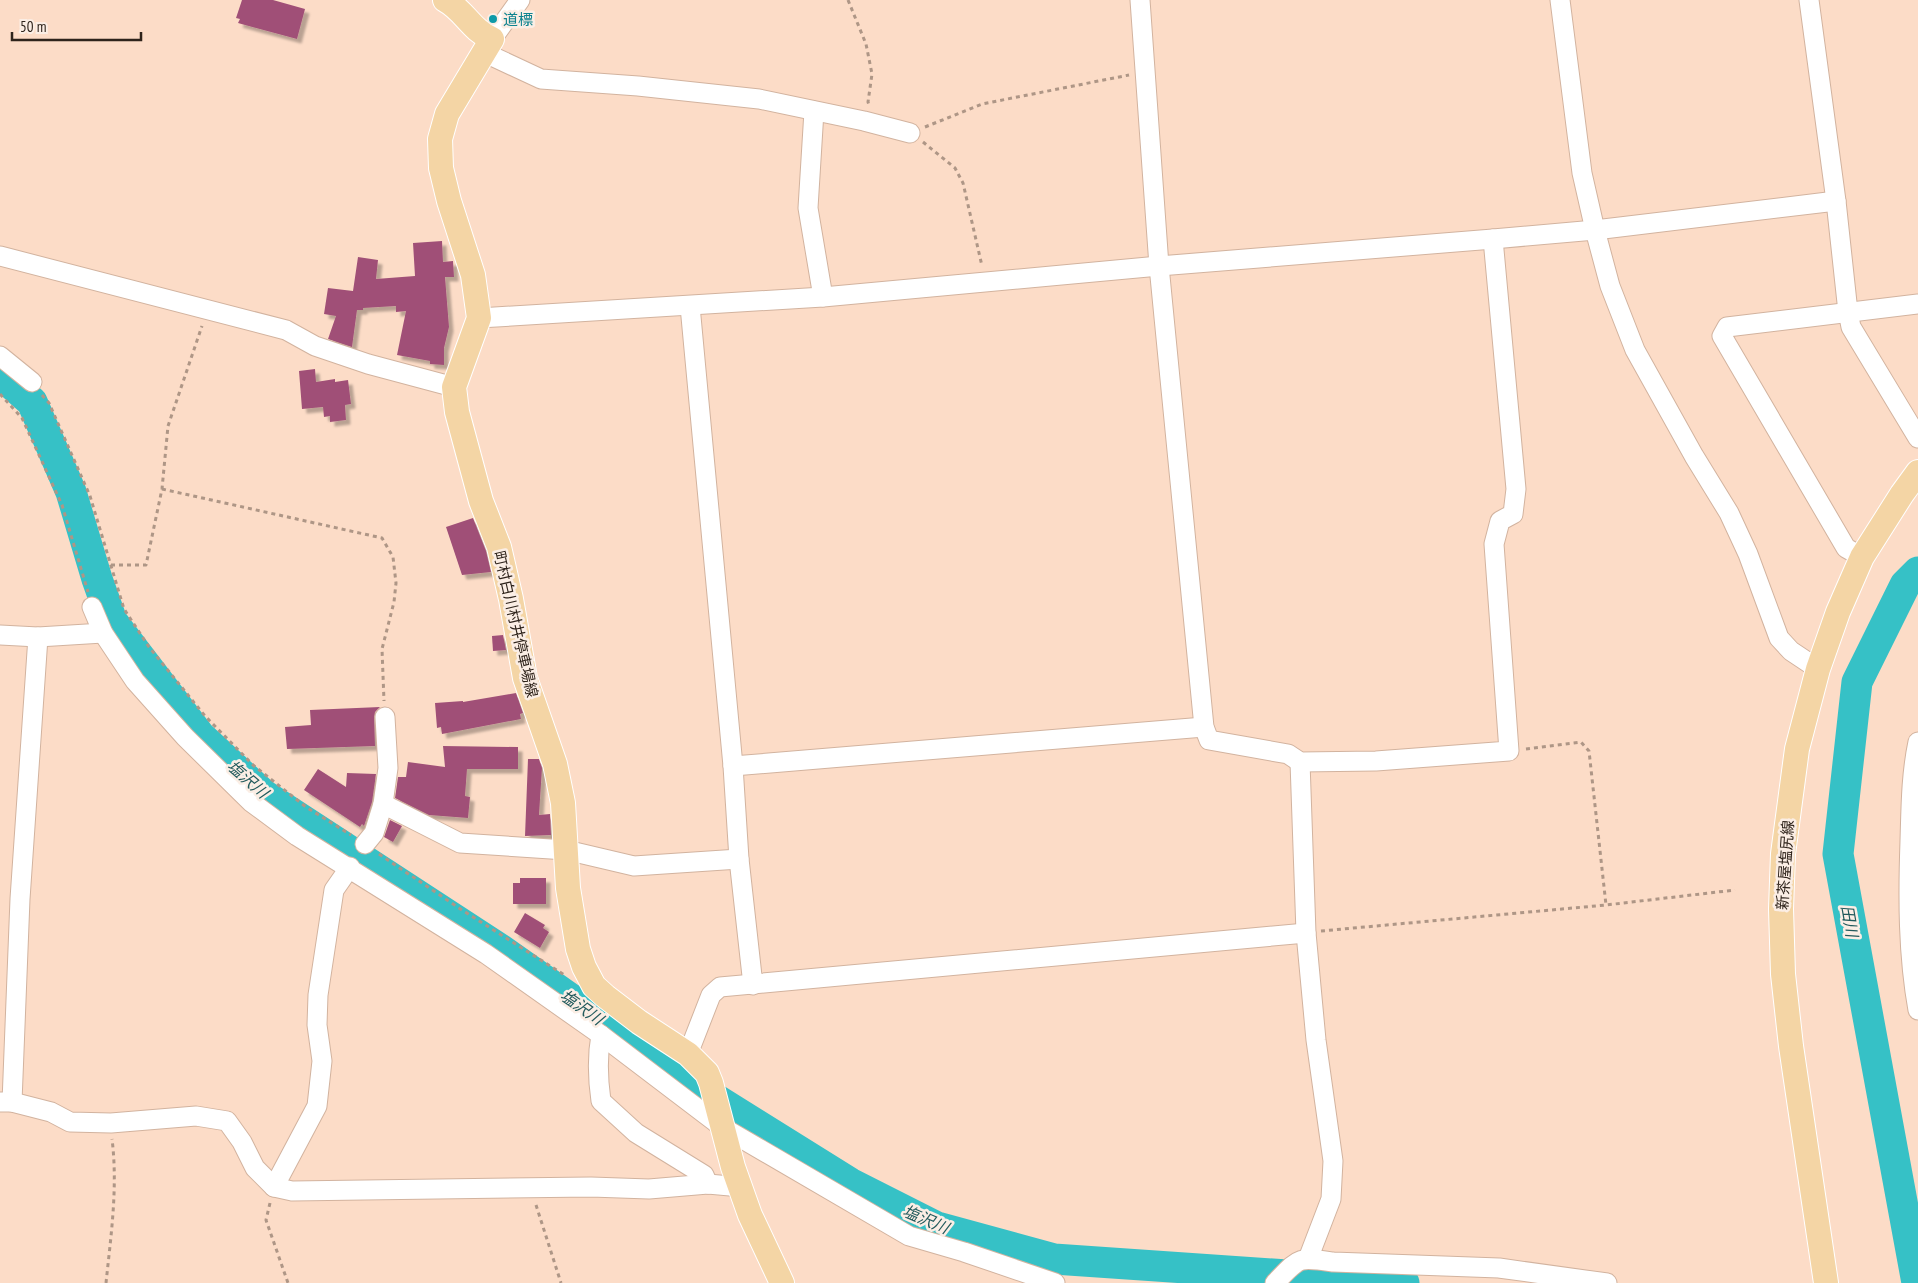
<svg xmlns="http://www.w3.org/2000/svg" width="1918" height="1283" viewBox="0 0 1918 1283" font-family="'PT Sans Narrow','Noto Sans JP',sans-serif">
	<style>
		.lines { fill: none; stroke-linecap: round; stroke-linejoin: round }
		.river { stroke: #36c1c6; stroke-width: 31 }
		.building { fill: #a05077; filter: url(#shadow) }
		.minor-casing { stroke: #d2b39f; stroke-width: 21 }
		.major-casing { stroke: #fff; stroke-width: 26 }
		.path { stroke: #ae9686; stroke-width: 3; stroke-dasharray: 4 4; stroke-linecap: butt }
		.minor { stroke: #fff; stroke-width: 19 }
		.major { stroke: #f4d5a5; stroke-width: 24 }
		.culture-dot { fill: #0f9aa8; stroke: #fbeee5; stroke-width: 2 }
		.labels { text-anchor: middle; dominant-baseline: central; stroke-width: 5; stroke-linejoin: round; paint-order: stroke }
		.culture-label { font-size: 15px; fill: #0d838f; stroke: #fbeee5; text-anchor: start }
		.street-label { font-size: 15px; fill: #2e231b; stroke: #fbeee5 }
		.water-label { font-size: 16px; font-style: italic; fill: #225a5c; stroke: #fbeee5 }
	</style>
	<defs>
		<filter id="shadow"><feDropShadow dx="4.5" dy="4.5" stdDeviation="1" flood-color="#0004"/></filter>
	</defs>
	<rect width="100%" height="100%" fill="#fcdcc7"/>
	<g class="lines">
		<g class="river">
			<polyline points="0,374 32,402 71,492 97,579 112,621 200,736 264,795 500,949 693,1085 850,1183 937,1227 1054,1259 1404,1283"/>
			<polyline points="1917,1283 1838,854 1857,682 1905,585 1918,572"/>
		</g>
	</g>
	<g class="building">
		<polygon points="242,0 273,0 305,9 297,39 238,23 240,19 236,18"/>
		<polygon points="442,241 443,262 453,261 454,277 445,277 449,327 444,348 444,365 430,364 430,361 397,355 406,311 396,312 396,306 363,308 363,310 357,310 352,347 328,339 336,316 324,314 328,288 353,291 358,257 378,260 376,279 415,276 413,243"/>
		<polygon points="315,369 316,382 335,379 335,382 348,380 351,404 345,405 346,420 330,422 330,416 324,417 323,407 302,409 299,371"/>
		<polygon points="473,518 486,551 491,572 462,575 446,527"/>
		<polygon points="503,635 506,650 493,651 492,636"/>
		<polygon points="516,693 523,713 520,714 521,719 442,734 441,727 437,728 435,703 463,701 463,702"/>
		<polygon points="380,707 375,712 374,717 375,746 287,749 285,727 311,725 310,710"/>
		<polygon points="443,746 518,747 518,769 467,769 465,796 470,797 468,818 429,815 395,798 398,777 406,777 408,762 445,767"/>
		<polygon points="528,759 539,759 542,768 539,815 550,814 551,835 525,836"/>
		<polygon points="318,769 346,787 347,773 376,774 372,802 364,826 362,824 360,827 304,790"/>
		<polygon points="390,820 402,826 393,842 384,837"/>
		<polygon points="520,878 546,878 546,904 513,904 513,883 520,883"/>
		<polygon points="525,913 545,925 543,928 549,932 540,948 514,932"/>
	</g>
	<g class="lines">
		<g class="minor-casing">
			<g id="minor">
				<polyline points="1140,0 1159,266 1204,727 1209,740 1288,754 1300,762 1376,761 1509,751 1494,544 1500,521 1513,514 1516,489 1493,239"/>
				<polyline points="1560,0 1582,173 1595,230 1610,286 1635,350 1694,456 1729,513 1748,554 1779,638 1791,651 1818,669"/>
				<polyline points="1809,0 1836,201 1848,312 1851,327 1918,438"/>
				<polyline points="492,39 520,0"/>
				<polyline points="483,52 541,79 638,86 759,99 864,121 910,133"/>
				<polyline points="814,111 808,208 823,297"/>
				<polyline points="0,256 286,330 315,346 368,364 454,387"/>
				<polyline points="690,306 733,766 739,859 753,985"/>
				<polyline points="479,318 823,297 1159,266 1493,239 1595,230 1836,201"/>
				<polyline points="0,356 32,382"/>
				<polyline points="1862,557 1846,548 1722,336 1727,327 1918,304"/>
				<polyline points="92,607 103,633 135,681 185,737 251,802 297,836 486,954 601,1035 722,1127 909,1236 964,1252 1055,1283"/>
				<polyline points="0,635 38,637 20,899 12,1102"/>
				<polyline points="38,637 103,633"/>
				<path d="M1918,742C1911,775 1911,808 1910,841C1908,897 1908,955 1918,1010"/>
				<polyline points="1300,762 1306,933 1316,1040 1333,1161 1331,1199 1308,1259"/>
				<polyline points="733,766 1204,727"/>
				<polyline points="383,804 460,843 566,850 634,866 739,859"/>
				<polyline points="365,844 374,833 383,804 388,768 385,717"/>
				<path d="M601,1035C597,1057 598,1080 601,1101L636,1133L704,1175L708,1184"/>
				<polyline points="688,1054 711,995 720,987 1306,933"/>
				<polyline points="0,1102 12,1102 51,1112 70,1122 111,1123 196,1116 227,1121 242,1142 255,1168 274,1187 292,1191 591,1187 649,1189 708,1184 741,1187"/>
				<polyline points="274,1187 317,1106 322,1061 317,1025 318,995 334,890 350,867"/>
				<path d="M1275,1283C1300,1257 1297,1257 1333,1262L1499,1268L1607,1283"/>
			</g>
		</g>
		<g class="major-casing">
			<g id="major">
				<path d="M445,0C464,10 471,30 492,39L447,114L440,139L441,168L449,201L473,275L479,318L454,387L457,412L481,501L499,547L511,599L525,678L555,764L563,803L568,888L578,949L584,967L594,986L605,996L639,1022L688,1054L707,1073L711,1083L733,1167L750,1215L782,1283"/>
				<polyline points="1826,1283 1791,1046 1783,974 1781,909 1783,854 1797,749 1818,669 1838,612 1862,557 1902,494 1918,472"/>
			</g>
		</g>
		<g class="path">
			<polyline points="848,0 866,44 872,74 868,102 869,105"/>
			<polyline points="925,127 982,104 1129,75"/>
			<polyline points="923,142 955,168 963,183 982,266"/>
			<polyline points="0,394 22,418 62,505 88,592"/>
			<polyline points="42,395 49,403 90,496 124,609 149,647 205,716 253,765 306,807 351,835"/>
			<polyline points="162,489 382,538 393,557 396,583 394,602 382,649 384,701"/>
			<polyline points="111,565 146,565 162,489 168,426 202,326"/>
			<polyline points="1526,749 1581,742 1589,751 1606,905"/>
			<polyline points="379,854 462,910 566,976"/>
			<polyline points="1321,931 1606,905 1735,890"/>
			<polyline points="270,1203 266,1220 288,1283"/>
			<polyline points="536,1205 561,1283"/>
			<path d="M106,1283C111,1235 118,1187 112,1139"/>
		</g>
		<use href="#minor" class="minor"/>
		<use href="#major" class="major"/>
	</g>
	<circle class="culture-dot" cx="493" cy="19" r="5"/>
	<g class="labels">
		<g class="culture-label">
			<text x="503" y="19">道標</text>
		</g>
		<g class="street-label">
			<text transform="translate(516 624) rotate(77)">町村白川村井停車場線</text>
			<text transform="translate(1785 865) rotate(-86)">新茶屋塩尻線</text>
		</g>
		<g class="water-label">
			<text transform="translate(248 779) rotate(41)">塩沢川</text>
			<text transform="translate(1850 921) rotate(80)">田川</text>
			<text transform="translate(582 1007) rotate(35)">塩沢川</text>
			<text transform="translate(926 1219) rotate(23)">塩沢川</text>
		</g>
	</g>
	<path d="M12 32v8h129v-8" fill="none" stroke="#2e231b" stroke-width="2.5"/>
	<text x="20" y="32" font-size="15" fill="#2e231b" stroke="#fbeee5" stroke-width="4" paint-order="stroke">50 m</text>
</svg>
